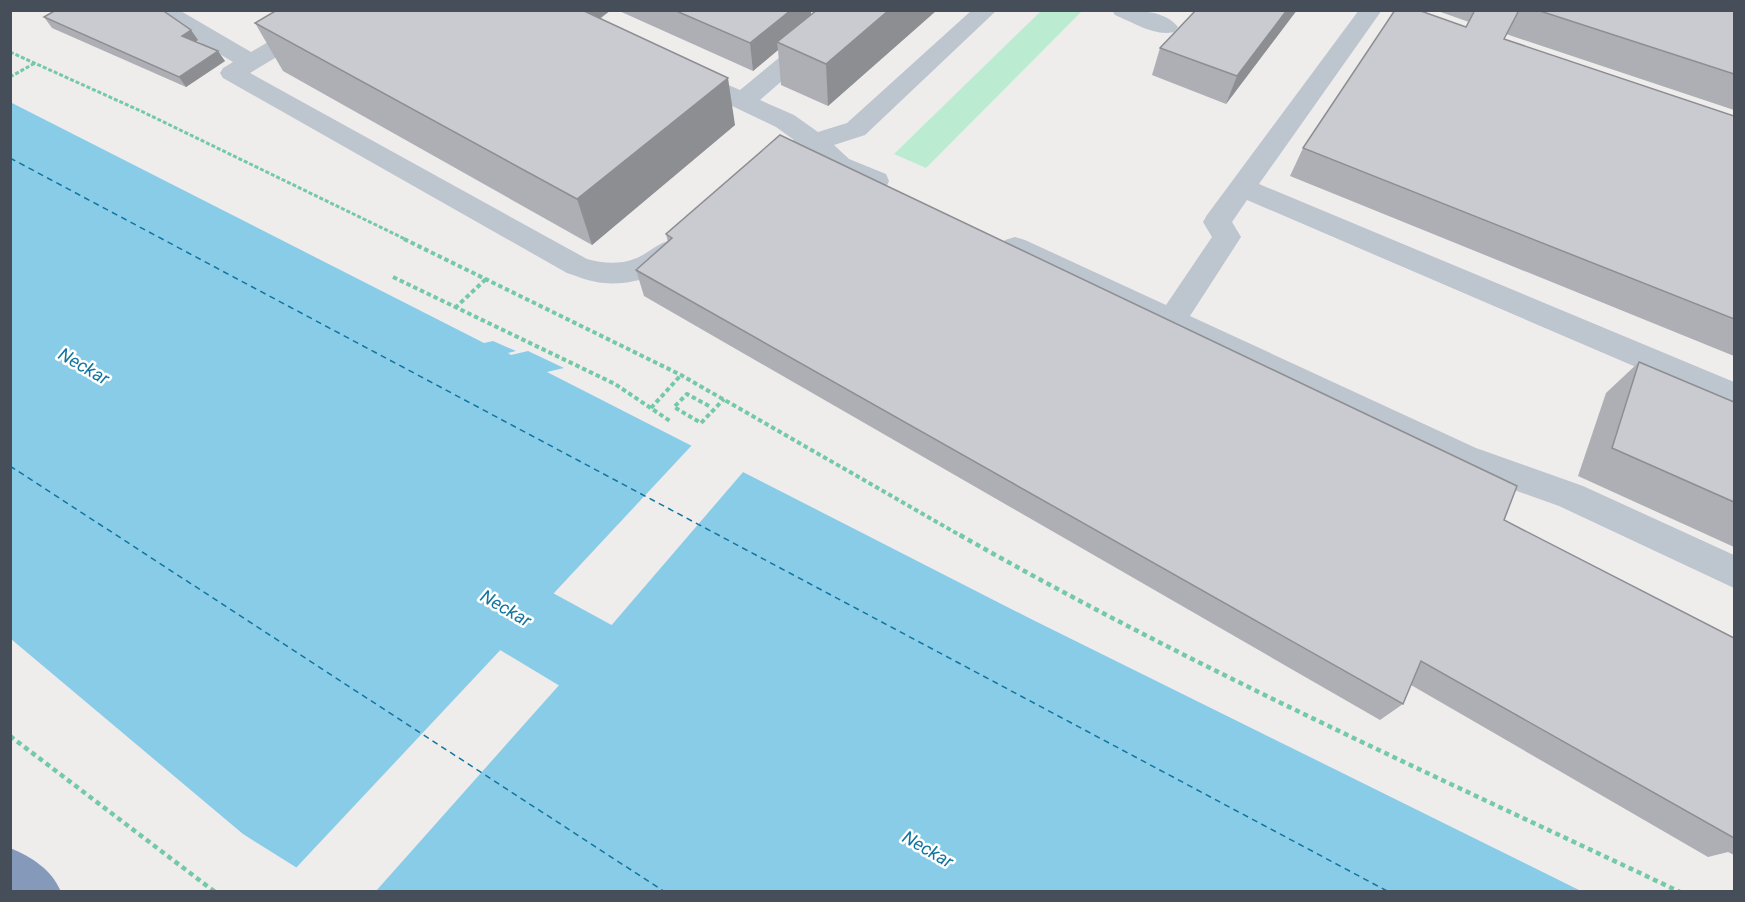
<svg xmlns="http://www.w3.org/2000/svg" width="1745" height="902" viewBox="0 0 1745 902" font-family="Roboto,sans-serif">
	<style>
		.green { fill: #bbecd2 }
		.water { fill: #89cce8; fill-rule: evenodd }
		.pier { fill: #efecec }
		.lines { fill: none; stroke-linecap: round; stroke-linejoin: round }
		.river { fill: #89cce8; fill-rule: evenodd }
		.ferry { stroke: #1175a0; stroke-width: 1.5; stroke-dasharray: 6 4.5; stroke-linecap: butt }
		.path-far2 { stroke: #74c9a7; stroke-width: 3; stroke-dasharray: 4 2; stroke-linecap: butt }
		.path-far1 { stroke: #74c9a7; stroke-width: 4; stroke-dasharray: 4.5 3; stroke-linecap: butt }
		.path { stroke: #74c9a7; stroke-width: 4.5; stroke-dasharray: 5 4; stroke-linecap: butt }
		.minor { fill: #bdc5ce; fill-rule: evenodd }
		.highway { fill: #859aba; fill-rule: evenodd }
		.wall { fill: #adafb4 }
		.shaded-wall { fill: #8d8e92 }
		.building { fill: #c9cbd1; stroke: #8d8e92; stroke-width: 1.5 }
		.labels { text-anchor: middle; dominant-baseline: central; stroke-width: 5; stroke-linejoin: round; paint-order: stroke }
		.water-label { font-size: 18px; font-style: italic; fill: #1175a0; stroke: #fff }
	</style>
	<rect width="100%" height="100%" fill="#efecec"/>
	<polygon class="green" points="1041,11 1082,11 926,168 894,154"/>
	<path class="water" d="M10,102L484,343L493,341L516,351L508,353L511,355L528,351L564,368L547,372L1029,618L1581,891H334L243,834L11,639ZM547,604L587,633L589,654L561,661L521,632L520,624L538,606Z"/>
	<polygon class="pier" points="693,444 744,471 585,656 376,891 328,892 294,870 523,626 523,630 562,658 585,652 584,635 546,607 540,608"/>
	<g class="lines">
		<polygon class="river" points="435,533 463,544 705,676 717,706 705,736 674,748 643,736 407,594 395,569 407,544"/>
		<g class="ferry">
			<polyline points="10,158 1389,892"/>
			<polyline points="10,466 665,892"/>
		</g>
		<g class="path-far2">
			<polyline points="10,52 143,112 407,240"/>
			<polyline points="10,77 35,63"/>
		</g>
		<g class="path-far1">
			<polyline points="404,239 681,375 963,537"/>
			<polyline points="393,277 615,384 670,421"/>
			<polyline points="455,308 486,279"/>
			<polyline points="709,406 687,394 674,407 701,423 724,399"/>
			<polyline points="651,408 681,375"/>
		</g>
		<g class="path">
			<path d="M960,535C1193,668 1438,777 1680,892"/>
			<polyline points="10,736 215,892"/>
		</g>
		<g class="minor">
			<path d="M151,10H179L251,52L322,10H350L347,15L250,73L587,259C601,263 619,265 634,259C652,253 663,235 684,241L688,248C673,274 632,286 604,283C591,282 579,277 567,273L223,78L220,73L223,68L233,62L154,15Z"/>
			<path d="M837,10H863L760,100L794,115L818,132L847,123L972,10H997L865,135L834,145L849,159L886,174L889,181L886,188C860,195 828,169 810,152L799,156L790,153L786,147L790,141L794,140L776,127L680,81L677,76L680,71L689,68L740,90Z"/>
			<path d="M1112,10C1131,10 1165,9 1178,27L1174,32C1156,37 1132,22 1115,15Z"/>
			<polygon points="1359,10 1382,10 1259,184 1734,382 1734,409 1247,200 1232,222 1241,237 1190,316 1476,448 1583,486 1734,555 1734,588 1559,506 1452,468 1005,254 1001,247 1005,240 1015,237 1025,240 1166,305 1212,237 1203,222 1207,215"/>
		</g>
		<path class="highway" d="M10,848C32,857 52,870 61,892H10Z"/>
	</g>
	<g class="wall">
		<polygon points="277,10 611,10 600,19 735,125 592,245 283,71 255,23"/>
		<polygon points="617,10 811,10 811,15 817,10 937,10 828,106 781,85 778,50 753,71"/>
		<polygon points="1196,10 1297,10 1226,104 1152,75 1160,48"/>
		<polygon points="1435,10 1734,10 1734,110 1506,34 1504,39 1734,116 1734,356 1290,176 1303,148 1466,27 1469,22"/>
		<polygon points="44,17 198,40 196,42 225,61 186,87 52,28"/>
		<polygon points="666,234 1504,520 1734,638 1734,855 1728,852 1708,857 1411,685 1403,704 1380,720 644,296 636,270 668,242"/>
		<polygon points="1639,362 1734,402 1734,547 1578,476 1606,393"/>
	</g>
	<g class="shaded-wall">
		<polygon points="578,10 611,10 564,44"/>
		<polygon points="791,10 811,10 811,23 777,42 778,50 753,71 750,43"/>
		<polygon points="889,10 937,10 828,106 826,64"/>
		<polygon points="1287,10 1297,10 1226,104 1237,76"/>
		<polygon points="191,30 198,40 189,46 182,36"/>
		<polygon points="218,51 225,61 186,87 179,77"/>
		<polygon points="728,78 735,125 592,245 577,199"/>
	</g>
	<g class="building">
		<polygon points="56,10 162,10 191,30 182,36 218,51 179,77 44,17"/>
		<polygon points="277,10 582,10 728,78 577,199 255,23"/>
		<polygon points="674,10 791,10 750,43"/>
		<polygon points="817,10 889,10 826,64 777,42"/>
		<polygon points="1196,10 1287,10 1237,76 1160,48"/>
		<polygon points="1395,10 1418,10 1466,27 1475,10 1519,10 1504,39 1734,116 1734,319 1303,148"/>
		<polygon points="1537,10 1734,10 1734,74"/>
		<polygon points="780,135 1517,486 1504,520 1734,638 1734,838 1421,661 1403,704 636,270 672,238 666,234"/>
		<polygon points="1639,362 1734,402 1734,502 1612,448"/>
	</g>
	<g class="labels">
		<g class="water-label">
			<text transform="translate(84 366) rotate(30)">Neckar</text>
			<text transform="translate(506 608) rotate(30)">Neckar</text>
			<text transform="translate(928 849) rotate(30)">Neckar</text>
		</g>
	</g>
	<rect width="1745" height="902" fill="none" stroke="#454e59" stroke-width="24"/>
</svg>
